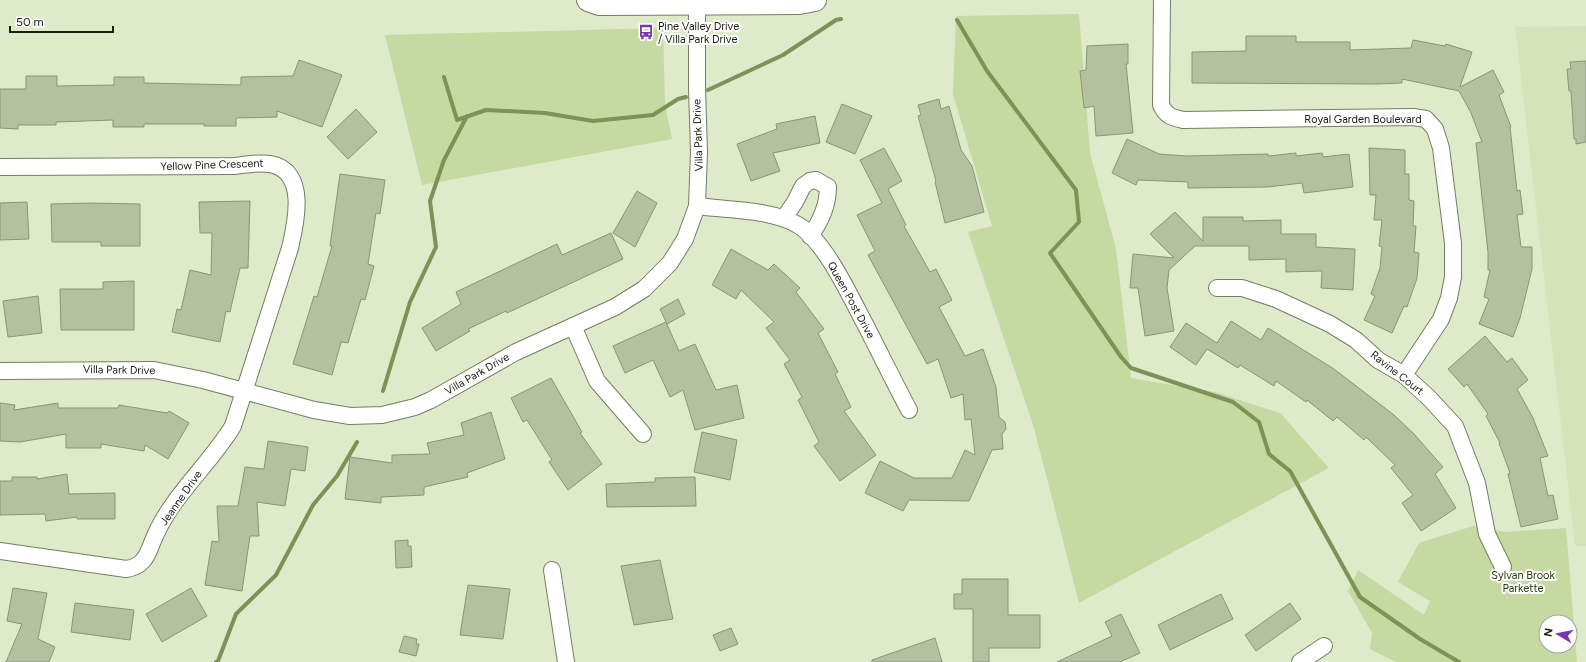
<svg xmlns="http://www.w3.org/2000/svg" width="1586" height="662" viewBox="0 0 1586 662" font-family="Figtree,sans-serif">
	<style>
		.built { fill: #d5e3bb }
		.green { fill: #c5d9a0; fill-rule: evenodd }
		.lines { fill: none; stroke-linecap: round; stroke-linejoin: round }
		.stream { stroke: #7e9156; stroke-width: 4 }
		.building { fill: #b5c0a1; stroke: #8a9577 }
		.street-casing { stroke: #747e61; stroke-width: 18 }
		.secondary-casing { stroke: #747e61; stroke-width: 24 }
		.street { stroke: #fff; stroke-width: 16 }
		.secondary { stroke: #fff; stroke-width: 22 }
		.labels { text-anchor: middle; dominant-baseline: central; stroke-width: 4; stroke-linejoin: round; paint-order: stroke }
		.poi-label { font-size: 11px; fill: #191d12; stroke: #fff; text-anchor: start }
		.street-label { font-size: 11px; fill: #191d12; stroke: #fff }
		.park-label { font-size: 11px; fill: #2a3708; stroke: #fff }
	</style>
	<rect width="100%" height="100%" fill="#deeaca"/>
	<polygon class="built" points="1586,26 1586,546 1575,546 1515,27"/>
	<g class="green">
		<polygon points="1079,14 1090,153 1116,249 1131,378 1215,392 1280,413 1329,468 1079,603 1034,428 968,232 992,226 953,94 956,16"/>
		<polygon points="663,28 665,104 672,139 422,185 385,35"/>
		<path d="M1473,526L1505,532L1566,528L1577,662H1396L1370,649L1372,633L1348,591L1358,570L1424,615L1430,601L1398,582L1419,543ZM1546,622H1570V646H1546Z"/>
	</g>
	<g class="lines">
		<g class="stream">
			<polyline points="957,20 987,71 1076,190 1079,222 1050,253 1121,357 1131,368 1233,402 1259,422 1269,454 1290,471 1360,597 1420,639 1459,662"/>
			<polyline points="444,77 457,120 486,110 545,113 593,121 653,115 678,99 686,97"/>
			<polyline points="708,90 783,55 836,20 841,19"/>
			<polyline points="383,391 410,302 436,247 430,201 444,160 467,116"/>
			<polyline points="216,662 218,661 236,614 276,575 313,505 337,476 357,442"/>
		</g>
	</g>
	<g class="building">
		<polygon points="1246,36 1296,36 1296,42 1350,42 1350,50 1411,48 1413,40 1445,46 1446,44 1472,52 1460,87 1493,70 1504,92 1499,95 1511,127 1510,127 1517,191 1520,190 1523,214 1517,215 1521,247 1532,247 1532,269 1520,318 1513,337 1479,324 1489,299 1484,297 1490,270 1488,270 1488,252 1476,143 1482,142 1471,113 1459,91 1402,79 1402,83 1377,84 1192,83 1192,52 1246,51"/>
		<polygon points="1128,44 1128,64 1126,64 1133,133 1096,136 1094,106 1084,108 1080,71 1086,70 1087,46"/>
		<polygon points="299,60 342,75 322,127 277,111 277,117 236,118 236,126 204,126 204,124 144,124 144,127 113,127 113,120 56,122 56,125 18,125 18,129 0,128 0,89 26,89 26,76 57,76 57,86 114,85 114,77 144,77 144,83 241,85 241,77 293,76"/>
		<polygon points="1586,61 1586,142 1576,144 1576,139 1574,139 1571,91 1569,91 1567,69 1571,69 1570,62"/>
		<polygon points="939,99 941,109 949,106 961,150 972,166 984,212 945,223 935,182 936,181 918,116 921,115 918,105"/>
		<polygon points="842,104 872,116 855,154 826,142"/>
		<polygon points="356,109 377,132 348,159 327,137"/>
		<polygon points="815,116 820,143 773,153 780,171 751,181 737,144 777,129 776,124"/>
		<polygon points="1127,139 1159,154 1187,156 1268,154 1268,156 1296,153 1296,156 1322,153 1323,157 1349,154 1353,187 1304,193 1302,183 1268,187 1188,188 1188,182 1138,180 1136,185 1112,173"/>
		<polygon points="884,148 902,181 888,189 906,225 904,226 930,272 936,269 952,300 939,307 965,356 983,349 996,387 999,417 1005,422 1006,429 1002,434 1003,449 992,450 969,501 909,500 903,511 865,493 880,461 914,478 952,478 965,450 975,455 971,419 965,420 963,394 951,398 938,359 927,364 868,255 875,251 857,215 882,203 860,160"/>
		<polygon points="1369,148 1405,150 1405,174 1409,174 1409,200 1414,201 1413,226 1416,226 1414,252 1419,253 1417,278 1407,307 1404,306 1392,333 1364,320 1375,296 1371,294 1380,268 1382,247 1379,246 1382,220 1374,220 1376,195 1370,195"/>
		<polygon points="340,174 385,180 380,214 376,213 368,264 374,266 365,300 361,299 348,343 341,342 332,375 293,364 314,296 317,297 332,246 330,246"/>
		<polygon points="637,191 657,203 635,247 613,233"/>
		<polygon points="250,201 248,268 240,268 230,312 226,311 220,342 172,332 177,309 181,310 190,270 211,275 212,233 200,233 199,202"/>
		<polygon points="27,202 29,239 0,240 0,203"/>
		<polygon points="90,203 140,204 140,246 101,246 101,242 52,242 51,204"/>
		<polygon points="1175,212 1203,241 1203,217 1243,217 1243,221 1281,220 1281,234 1316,234 1316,247 1355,249 1353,290 1321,288 1322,271 1286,272 1286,259 1249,260 1249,246 1195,246 1169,270 1167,288 1174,331 1145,336 1138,288 1130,288 1133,254 1174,258 1150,234"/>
		<polygon points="611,233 623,259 507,313 506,311 468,329 470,331 436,351 422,328 461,304 456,292 557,244 562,255"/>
		<polygon points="731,249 768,270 774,264 800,288 796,292 824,329 818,333 838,372 835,374 851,407 844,411 876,455 840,481 814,446 819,442 798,400 802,397 784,364 790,360 766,328 774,322 741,290 736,299 712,285"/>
		<polygon points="134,281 134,330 61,330 60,289 103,289 103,282"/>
		<polygon points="38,296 42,333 8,337 3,301"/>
		<polygon points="678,299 685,314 667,324 660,309"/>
		<polygon points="1231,321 1261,340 1268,328 1334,369 1394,415 1414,434 1443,467 1435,474 1456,508 1421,531 1402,503 1413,495 1391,468 1395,465 1366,437 1364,440 1337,417 1333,421 1307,400 1306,402 1276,381 1274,386 1240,365 1238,368 1207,349 1196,365 1170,347 1186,323 1217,343"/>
		<polygon points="666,322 679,351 695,344 716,390 737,385 744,418 695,430 683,390 670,397 653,360 625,373 613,346"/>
		<polygon points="1485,336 1507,362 1512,358 1528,380 1517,389 1533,418 1548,456 1540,458 1548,496 1553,495 1558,519 1521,527 1508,474 1510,473 1499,443 1500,443 1486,416 1488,414 1467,384 1464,387 1448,369"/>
		<polygon points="551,378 582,432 580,433 602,464 568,490 549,462 552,460 527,420 523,422 511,398"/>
		<polygon points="0,403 15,405 14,410 58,403 58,408 118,408 119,405 167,413 169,411 189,423 168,459 145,445 144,451 101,444 101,448 66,448 66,434 20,442 0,441"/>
		<polygon points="491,412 505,459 467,473 468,477 424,487 424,495 381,497 381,503 345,499 350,457 392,463 392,455 430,454 427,443 464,435 461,423"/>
		<polygon points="702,432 737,440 730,480 694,472"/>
		<polygon points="268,441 308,447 305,471 291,469 285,506 257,502 259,536 250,536 242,591 205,585 212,541 219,542 217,506 238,506 245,467 264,469"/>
		<polygon points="67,474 69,494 115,493 115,519 77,519 77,517 46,521 45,514 0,515 0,481 12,481 12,477 37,477 37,479"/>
		<polygon points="695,477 696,506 607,507 606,484 655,482 655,478"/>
		<polygon points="408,540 408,546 411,546 412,567 396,568 395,541"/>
		<polygon points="660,560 673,619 634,625 621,566"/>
		<polygon points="962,579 1008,579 1008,615 1040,615 1040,648 989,648 989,662 973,662 973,609 954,609 954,594 962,594"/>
		<polygon points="468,585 510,589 503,639 460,635"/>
		<polygon points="13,588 47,593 38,639 55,647 49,662 6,662 22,624 7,621"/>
		<polygon points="191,588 207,616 162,642 146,614"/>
		<polygon points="1221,594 1233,619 1170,650 1158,625"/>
		<polygon points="75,603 134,610 130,640 71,632"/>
		<polygon points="1290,603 1301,619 1256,651 1245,635"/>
		<polygon points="1121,614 1140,653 1120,662 1057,662 1112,636 1105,622"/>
		<polygon points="731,628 738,644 720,651 713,635"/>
		<polygon points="404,636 417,639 416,644 419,644 416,656 399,652"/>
		<polygon points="935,638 942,662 872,662 872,660"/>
	</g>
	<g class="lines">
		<g class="street-casing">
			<g id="street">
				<path d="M1162,0L1161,105C1166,116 1171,117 1183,120L1413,117L1426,119L1435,129L1441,148L1453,243V277L1449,298L1441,319L1404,375"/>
				<path d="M0,167L234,166C245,165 258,162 270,164C308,170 296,223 290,248L233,426C208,467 169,498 152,543C147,557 142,567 126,569L0,551"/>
				<path d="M697,206C727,210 771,209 798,225C825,241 850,296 865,324C880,353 894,382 909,410"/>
				<path d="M784,218L795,202L803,186L810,181L816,180L828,187C828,206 821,221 810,236"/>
				<polyline points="1217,288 1242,288 1276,299 1330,324 1356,340 1378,360 1404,375 1429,398 1455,426 1477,483 1487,534 1503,567"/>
				<polyline points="573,326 597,381 643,434"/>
				<polyline points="0,371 154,370 203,380 314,410 350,416 382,415 415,407 431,400 516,352 615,307 644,289 670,263 685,239 697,206 699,152 697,89 697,3"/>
				<polyline points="552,570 566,662"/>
				<polyline points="1300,662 1324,646"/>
			</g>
		</g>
		<g class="secondary-casing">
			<polyline id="secondary" points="588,0 599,4 799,3 815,0"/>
		</g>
		<use href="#street" class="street"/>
		<use href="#secondary" class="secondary"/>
	</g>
	<defs>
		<g id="bus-bare" transform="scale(1.2)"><path d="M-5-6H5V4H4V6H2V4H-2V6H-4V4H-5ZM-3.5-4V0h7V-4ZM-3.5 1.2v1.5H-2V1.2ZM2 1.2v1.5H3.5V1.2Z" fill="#7539ae" stroke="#fff" stroke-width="2.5" paint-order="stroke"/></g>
	</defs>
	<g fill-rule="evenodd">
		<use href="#bus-bare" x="646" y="32"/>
	</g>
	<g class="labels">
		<g class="poi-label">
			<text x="658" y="26">Pine Valley Drive<tspan x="658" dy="13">/ Villa Park Drive</tspan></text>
		</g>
		<g class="street-label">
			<text x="1363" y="119">Royal Garden Boulevard</text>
			<text transform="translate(698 135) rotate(-92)">Villa Park Drive</text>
			<text transform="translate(212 165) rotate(-2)">Yellow Pine Crescent</text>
			<text transform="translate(851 300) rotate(61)">Queen Post Drive</text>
			<text transform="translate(119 370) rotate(1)">Villa Park Drive</text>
			<text transform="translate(1397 373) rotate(38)">Ravine Court</text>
			<text transform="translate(477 374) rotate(-30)">Villa Park Drive</text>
			<text transform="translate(181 498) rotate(-55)">Jeanne Drive</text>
		</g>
		<g class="park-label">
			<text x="1523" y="575">Sylvan Brook<tspan x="1523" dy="13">Parkette</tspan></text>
		</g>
	</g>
	<g transform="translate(1558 634) rotate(280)"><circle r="19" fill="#ffffff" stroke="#a3a5a0"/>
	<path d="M0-3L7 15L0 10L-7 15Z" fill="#7539ae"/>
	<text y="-6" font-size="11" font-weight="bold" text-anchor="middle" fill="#191d12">N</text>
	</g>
	<path d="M10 26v6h103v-6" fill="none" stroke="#191d12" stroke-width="2"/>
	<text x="16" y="26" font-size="12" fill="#191d12" stroke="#ffffff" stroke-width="3" paint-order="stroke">50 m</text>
</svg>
